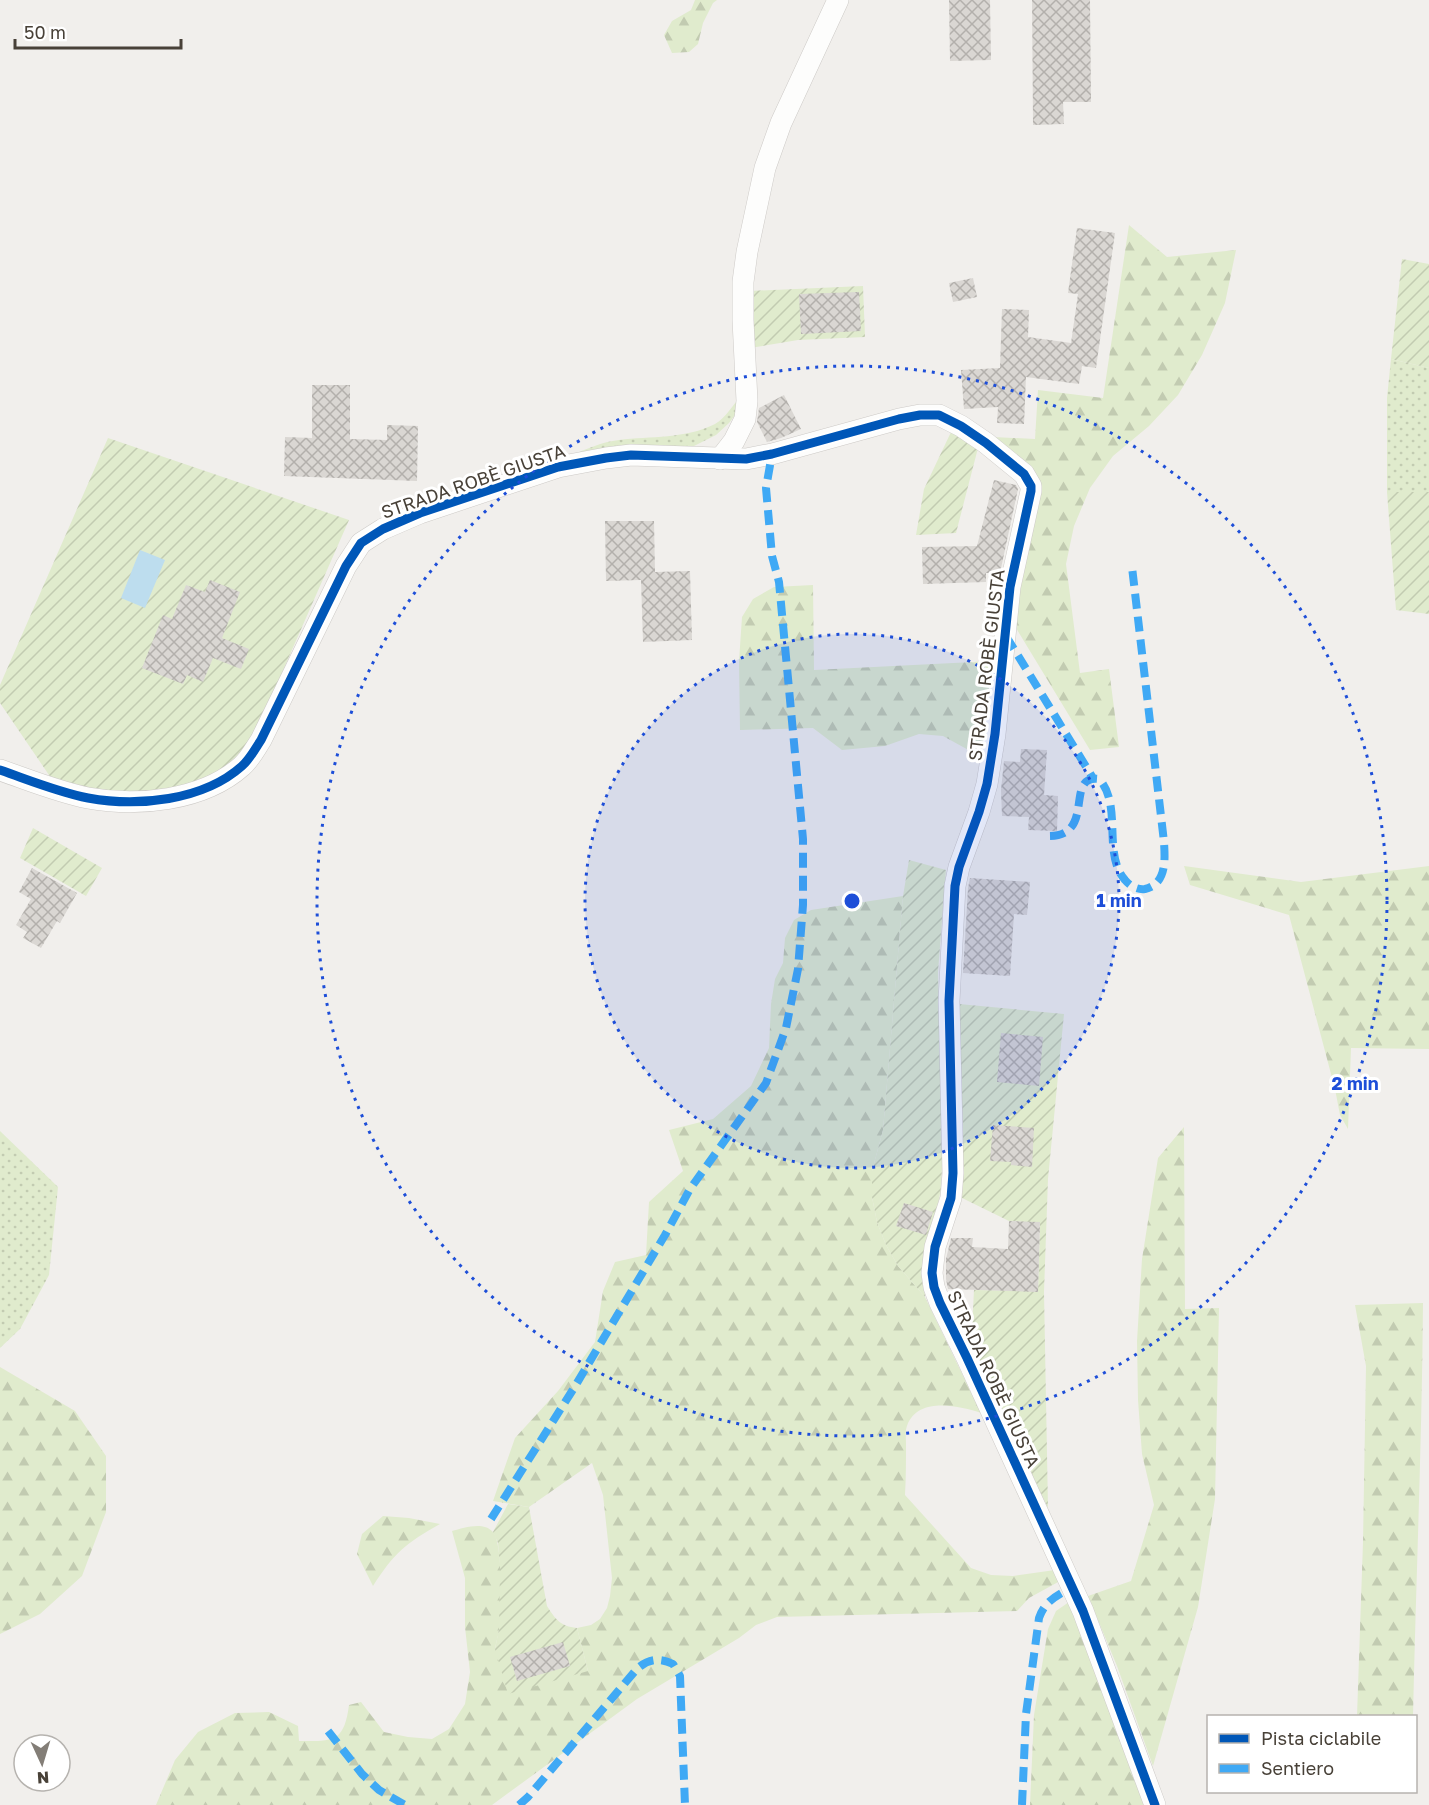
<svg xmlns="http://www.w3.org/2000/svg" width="1429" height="1805" viewBox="0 0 1429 1805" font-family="'Golos Text',sans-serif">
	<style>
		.grass { fill: url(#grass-dots) }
		.forest { fill: url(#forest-firs) }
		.garden { fill: url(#garden-furrows) }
		.water { fill: #bdddee }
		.building { fill: url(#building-cross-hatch) }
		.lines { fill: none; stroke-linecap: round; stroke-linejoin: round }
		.minor-casing { stroke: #cdcac7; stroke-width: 22 }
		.minor { stroke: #fdfdfc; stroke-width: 21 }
		.quiet { stroke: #3fa9f5; stroke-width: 8; stroke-dasharray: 15 8; stroke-linecap: butt }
		.cycleway-casing { stroke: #fff; stroke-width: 13 }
		.cycleway { stroke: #0057b8; stroke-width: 9 }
		.ring { fill: none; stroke: #1d4ed8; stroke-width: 3; stroke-dasharray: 3 6 }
		.labels { text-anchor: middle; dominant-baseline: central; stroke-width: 6; stroke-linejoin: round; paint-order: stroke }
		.street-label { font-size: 18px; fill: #484138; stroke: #fff }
		.centre { fill: #1d4ed8; stroke: #fff; stroke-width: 3 }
		.ring-label { font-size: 18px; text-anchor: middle; font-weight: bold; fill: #1d4ed8; stroke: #fff; stroke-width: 6; stroke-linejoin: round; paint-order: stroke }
	</style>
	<defs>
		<pattern id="grass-dots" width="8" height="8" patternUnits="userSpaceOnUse" patternTransform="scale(1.5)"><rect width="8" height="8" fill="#e0ebcd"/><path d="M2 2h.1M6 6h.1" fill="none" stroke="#c2cbb1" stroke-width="1.8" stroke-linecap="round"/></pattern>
		<pattern id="forest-firs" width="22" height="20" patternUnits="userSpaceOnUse" patternTransform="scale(1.5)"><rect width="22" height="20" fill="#e0ebcd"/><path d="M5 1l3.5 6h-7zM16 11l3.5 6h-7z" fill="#c2cbb1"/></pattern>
		<pattern id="garden-furrows" width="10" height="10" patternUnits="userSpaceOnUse" patternTransform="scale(1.5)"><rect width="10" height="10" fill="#e0ebcd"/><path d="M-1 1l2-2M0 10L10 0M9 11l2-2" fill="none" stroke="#c2cbb1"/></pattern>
		<pattern id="building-cross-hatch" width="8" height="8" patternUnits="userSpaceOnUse" patternTransform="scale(1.5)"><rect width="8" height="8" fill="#dad7d3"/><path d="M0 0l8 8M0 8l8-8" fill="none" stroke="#b3b0ac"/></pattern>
	</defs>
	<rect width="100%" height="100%" fill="#f1efec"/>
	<g class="grass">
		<polygon points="1391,359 1429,368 1429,492 1387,492 1387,398"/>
		<path d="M741,397L738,411L729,423L716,435L694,446L570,456C586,449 602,442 619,440C650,436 686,439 715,424C727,417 731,406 741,397Z"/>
		<polygon points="0,1131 58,1187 49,1275 20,1329 0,1348"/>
	</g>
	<g class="forest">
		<polygon points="695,0 717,0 713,3 703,23 698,44 689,52 672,53 664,35 672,21 691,10"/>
		<polygon points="1129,225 1167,257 1236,250 1225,303 1202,355 1178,395 1149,426 1113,456 1090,488 1074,526 1066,564 1080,673 1109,669 1119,747 1090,750 1016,628 1019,593 1038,508 1036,475 1032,467 993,437 1035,439 1038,390 1103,398"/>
		<polygon points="813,585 814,670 993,661 983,758 943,736 919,734 885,746 842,750 813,728 740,730 739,661 742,617 753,599 774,587"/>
		<polygon points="1184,866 1301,882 1429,866 1429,1049 1351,1048 1348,1129 1340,1115 1335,1089 1289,915 1190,885"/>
		<path d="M903,896L883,1130L872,1171V1197L877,1222L886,1245L898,1266L925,1297L981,1413C959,1406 918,1396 907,1426C905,1431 906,1438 906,1444C906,1461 906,1478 905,1495L971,1568L991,1575L1013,1576L1055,1570L1060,1581L1029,1598L1017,1611L777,1617L756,1625L739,1638L637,1699L492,1805H156L175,1760L198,1732L235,1713L269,1712L298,1726L299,1741C333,1741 344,1743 349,1705L361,1702L384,1732L408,1737L432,1739L449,1729L465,1704L470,1672L465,1627V1578L452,1531C464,1528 483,1521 493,1532C503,1543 502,1614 499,1630C498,1636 496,1643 495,1649L588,1671L577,1628L591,1625L600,1619L607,1608L610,1596L612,1578L603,1495L592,1463L529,1507L493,1501L515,1438L558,1391L595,1342L603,1291L615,1262L646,1255L649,1202L683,1171L669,1130L713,1119L751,1086L769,1048L771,1004L775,979L783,963L785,938L794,920L811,910Z"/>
		<polygon points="1184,1127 1185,1309 1219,1308 1215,1499 1198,1607 1153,1766 1117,1666 1088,1596 1131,1581 1154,1505 1142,1454 1138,1400 1137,1341 1142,1259 1158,1158"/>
		<path d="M1423,1303C1422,1441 1416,1579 1413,1716H1357L1363,1542L1366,1366L1355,1305Z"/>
		<polygon points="0,1367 75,1411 106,1456 106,1512 82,1576 40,1614 0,1634"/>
		<path d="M383,1516L409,1518L440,1524C406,1543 394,1553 373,1586L357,1554L362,1534Z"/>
		<polygon points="1069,1602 1144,1805 1030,1805 1034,1715 1048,1629 1056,1611"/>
	</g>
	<g class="garden">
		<polygon points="1402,259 1429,264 1429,368 1391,359"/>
		<polygon points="863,286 865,337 798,340 750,348 748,291"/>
		<polygon points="952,430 978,448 956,533 916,535 924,489"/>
		<path d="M108,438L349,520L266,709C258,725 251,744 238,756C202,791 133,799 86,788C74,786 63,782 51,778L0,703V685Z"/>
		<polygon points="1387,492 1429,492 1429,614 1396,610"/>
		<polygon points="33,828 102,868 86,896 20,858"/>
		<polygon points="909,860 946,870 938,972 943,1149 941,1188 924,1284 925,1297 898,1266 886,1245 877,1222 872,1197 872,1171 883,1130 903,896"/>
		<polygon points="959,1004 1064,1014 1048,1179 1044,1292 1048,1508 971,1347 974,1290 1038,1291 1040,1223 1009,1221 962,1198 963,1133"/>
		<path d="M508,1504L529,1507L547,1606C556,1620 560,1626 577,1628L588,1671L508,1694L495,1649L499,1629L500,1567L498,1543L493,1532Z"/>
	</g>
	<polygon class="water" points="140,550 165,560 145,608 121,598"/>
	<g class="building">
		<polygon points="949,0 990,0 991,60 950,61"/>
		<polygon points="1032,0 1090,0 1091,102 1063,102 1064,124 1033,125"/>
		<polygon points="1077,228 1115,233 1096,368 1082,366 1079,384 1026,377 1024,424 997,423 998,407 964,409 961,370 1000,368 1002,309 1029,310 1028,337 1071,343 1078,294 1068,293"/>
		<polygon points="973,278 977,297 953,302 949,283"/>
		<polygon points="859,292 861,331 801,334 799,294"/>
		<polygon points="312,385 350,385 350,439 387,440 387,425 418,426 417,481 284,476 285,437 312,438"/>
		<polygon points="784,395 801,429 781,438 767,442 757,422 759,408"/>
		<polygon points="994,480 1016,485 1018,489 1000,573 986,573 986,582 923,584 922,547 977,546"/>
		<polygon points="605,521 654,521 655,572 690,571 692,640 643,642 641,580 606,581"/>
		<polygon points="210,580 240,592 222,638 249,649 241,669 213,658 203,682 187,675 183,684 142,668 163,615 172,619 186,585 205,592"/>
		<polygon points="1021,749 1047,750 1044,795 1058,796 1057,831 1028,830 1029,817 1002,816 1001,790 1004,761 1020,762"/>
		<polygon points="32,868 77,893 60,923 57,921 41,948 23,938 27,932 16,925 31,899 19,892"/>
		<polygon points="970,878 1030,882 1027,915 1014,914 1010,976 963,973 968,888"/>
		<polygon points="1001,1033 1043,1037 1039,1086 997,1082"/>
		<polygon points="993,1125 1034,1128 1032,1167 1011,1165 1011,1162 990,1161"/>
		<polygon points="904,1203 933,1212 926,1235 896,1226"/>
		<polygon points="1009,1221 1040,1222 1038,1292 948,1289 946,1279 946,1259 951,1238 973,1238 972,1247 1008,1249"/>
		<polygon points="563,1642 570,1666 517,1681 510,1657"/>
	</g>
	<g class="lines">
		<g class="minor-casing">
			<g id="minor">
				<polyline points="720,459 734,441 745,419 747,401 743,320 743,282 747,252 765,168 781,123 838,0"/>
				<path d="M0,770C29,780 58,792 88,798C137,807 203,801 242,766C250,759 255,749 261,740L346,566L361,543L383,529L420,513L558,467L606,458L631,455L746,459L772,454L899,419L920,415H939L961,426L986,443L1024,474L1031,486V491L1010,587L995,734L987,784L979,812L959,867L955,886L949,1001L953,1173L951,1198L935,1247L932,1273L934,1287L940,1303L967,1358L1083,1611L1155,1805"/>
			</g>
		</g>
		<use href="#minor" class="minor"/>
		<g class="quiet">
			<polyline points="1006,636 1093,778"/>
			<path d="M1050,836C1096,835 1064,774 1099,779C1123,805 1102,854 1125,880C1130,886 1137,890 1145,889C1167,884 1165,859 1164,842L1132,567"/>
			<polyline points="491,1519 574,1388 665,1235 690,1189 766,1083 786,1028 798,969 803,905 803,839 779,582 772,556 766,488 772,454"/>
			<polyline points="328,1731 362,1774 379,1790 405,1805"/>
			<path d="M519,1805L528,1797L636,1670C647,1659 659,1657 673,1664L680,1676L685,1805"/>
			<path d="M1022,1805L1026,1714L1039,1618C1045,1601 1057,1595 1073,1587"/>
		</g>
		<g class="cycleway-casing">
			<path id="cycleway" d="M0,770C29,780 58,792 88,798C137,807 203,801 242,766C250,759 255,749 261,740L346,566L361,543L383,529L420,513L558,467L606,458L631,455L746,459L772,454L899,419L920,415H939L961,426L986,443L1024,474L1031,486V491L1010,587L995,734L987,784L979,812L959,867L955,886L949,1001L953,1173L951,1198L935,1247L932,1273L934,1287L940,1303L967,1358L1083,1611L1155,1805"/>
		</g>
		<use href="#cycleway" class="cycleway"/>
	</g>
	<circle cx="852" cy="901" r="267" fill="#1d4ed8" fill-opacity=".12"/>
	<g class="ring">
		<circle cx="852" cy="901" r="267"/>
		<circle cx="852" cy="901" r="535"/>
	</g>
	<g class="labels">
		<g class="street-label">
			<text transform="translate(473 481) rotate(-19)">STRADA ROBÈ GIUSTA</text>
			<text transform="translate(986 665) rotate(-83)">STRADA ROBÈ GIUSTA</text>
			<text transform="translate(994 1379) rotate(65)">STRADA ROBÈ GIUSTA</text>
		</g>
	</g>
	<circle cx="852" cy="901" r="9" class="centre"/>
	<g class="ring-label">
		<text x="1119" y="907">1 min</text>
		<text x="1355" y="1090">2 min</text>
	</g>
	<rect x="1207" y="1715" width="210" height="78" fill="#ffffff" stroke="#b6b3af" stroke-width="1.5"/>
	<rect x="1219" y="1734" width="30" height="9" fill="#0057b8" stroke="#b6b3af" stroke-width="1.5"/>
	<text x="1261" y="1745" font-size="18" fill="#484138">Pista ciclabile</text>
	<rect x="1219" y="1764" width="30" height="9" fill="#3fa9f5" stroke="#b6b3af" stroke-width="1.5"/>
	<text x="1261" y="1775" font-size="18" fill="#484138">Sentiero</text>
	<g transform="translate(42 1763) rotate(176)"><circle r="28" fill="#ffffff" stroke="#b6b3af" stroke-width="1.5"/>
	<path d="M0-4.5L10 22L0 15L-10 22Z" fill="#837e77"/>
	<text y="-9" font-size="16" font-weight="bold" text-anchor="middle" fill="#484138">N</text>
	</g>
	<path d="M15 39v9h166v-9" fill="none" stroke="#484138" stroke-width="3"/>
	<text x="24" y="39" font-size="18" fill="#484138" stroke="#ffffff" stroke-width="4.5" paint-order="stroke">50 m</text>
</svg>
